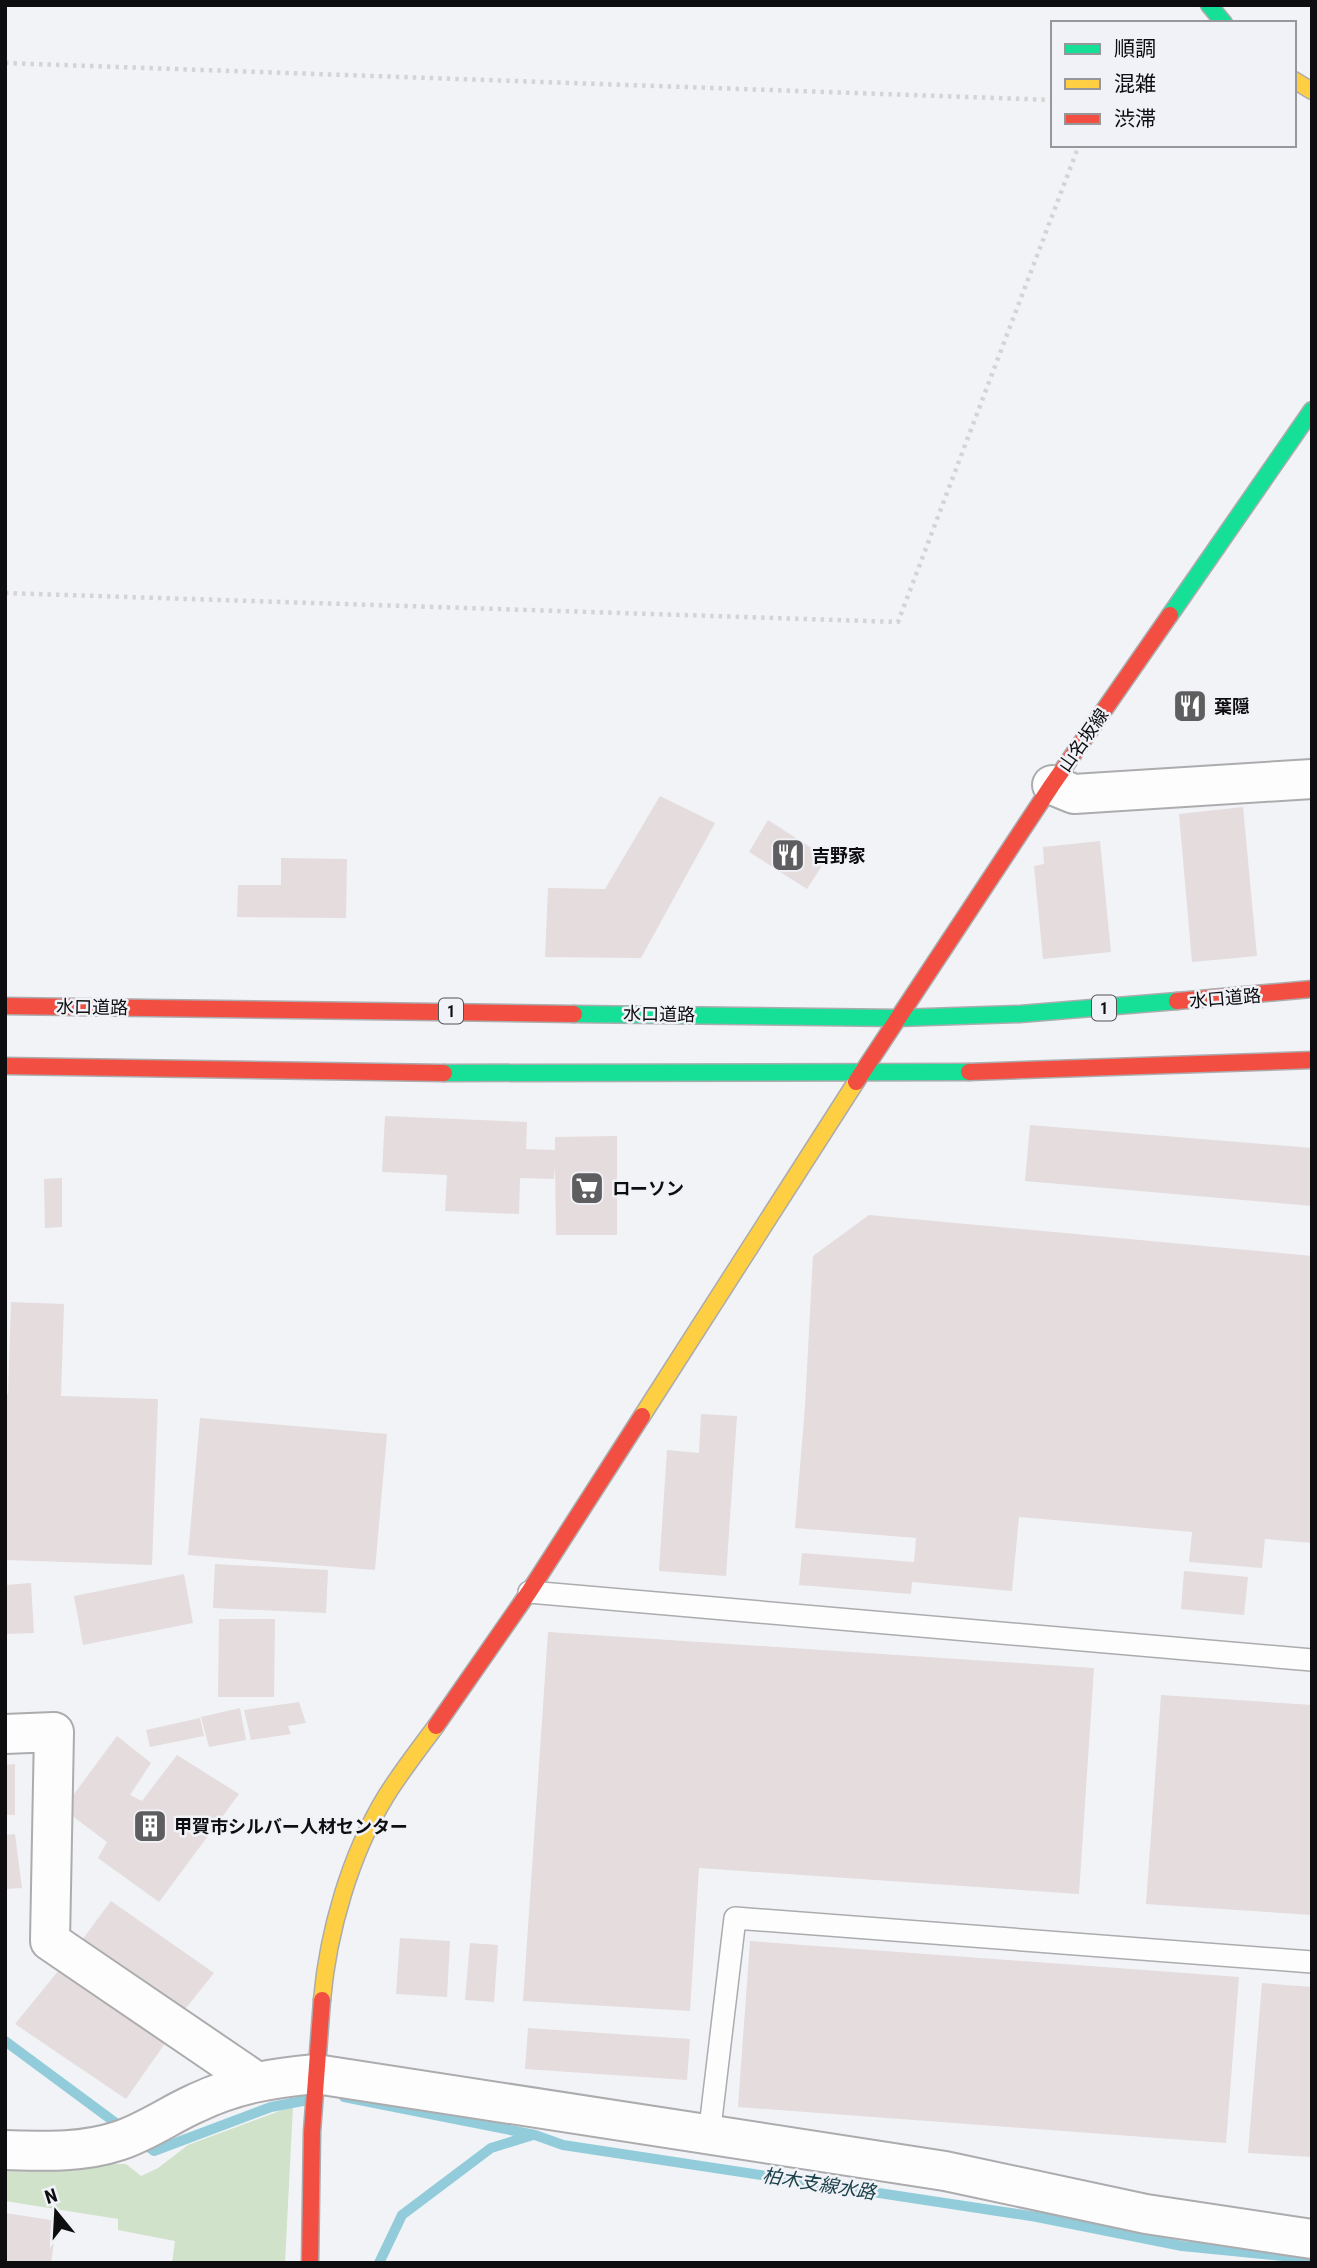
<svg xmlns="http://www.w3.org/2000/svg" width="1317" height="2268" viewBox="0 0 1317 2268" font-family="'Roboto Condensed','Noto Sans JP',sans-serif">
	<style>
		.green { fill: #d0e2ca }
		.lines { fill: none; stroke-linecap: round; stroke-linejoin: round }
		.stream { stroke: #92ccda; stroke-width: 10 }
		.building { fill: #e4dcdd }
		.lane-casing { stroke: #acacae; stroke-width: 24 }
		.street-casing { stroke: #acacae; stroke-width: 42 }
		.fast-casing { stroke: #acacae; stroke-width: 19 }
		.slow-casing { stroke: #acacae; stroke-width: 19 }
		.jam-casing { stroke: #acacae; stroke-width: 19 }
		.path { stroke: #d4d4d5; stroke-width: 4.5; stroke-dasharray: 3.5 5; stroke-linecap: butt }
		.lane { stroke: #fdfdfe; stroke-width: 21 }
		.street { stroke: #fdfdfe; stroke-width: 38 }
		.fast { stroke: #16e098; stroke-width: 16 }
		.slow { stroke: #ffcf43; stroke-width: 16 }
		.jam { stroke: #f24e42; stroke-width: 16 }
		.labels { text-anchor: middle; dominant-baseline: central; stroke-width: 5; stroke-linejoin: round; paint-order: stroke }
		.shield { fill: #f1f2f7; stroke: #525255; stroke-width: 2 }
		.shield-label { font-size: 16px; font-weight: bold; fill: #0e0e10 }
		.poi-label { font-size: 18px; font-weight: bold; fill: #0e0e10; stroke: #f1f2f7; text-anchor: start }
		.street-label { font-size: 18px; fill: #0e0e10; stroke: #f1f2f7 }
		.water-label { font-size: 19px; font-style: italic; fill: #1c434b; stroke: #f1f2f7 }
	</style>
	<rect width="100%" height="100%" fill="#f2f3f6"/>
	<polygon class="green" points="293,2106 285,2263 172,2263 175,2241 118,2230 118,2219 5,2201 5,2165 126,2164 141,2176 158,2168 188,2145"/>
	<g class="lines">
		<g class="stream">
			<polyline points="5,2041 124,2129"/>
			<polyline points="344,2097 535,2135 563,2145 1037,2217 1182,2246 1312,2259"/>
			<polyline points="140,2141 154,2151 271,2107 308,2100"/>
			<polyline points="379,2263 402,2215 491,2148 533,2135"/>
		</g>
	</g>
	<g class="building">
		<polygon points="660,796 715,823 641,958 545,957 548,888 605,889"/>
		<polygon points="1243,807 1257,956 1192,962 1179,814"/>
		<polygon points="768,820 827,858 807,889 749,852"/>
		<polygon points="1100,841 1111,952 1043,959 1034,866 1044,864 1043,847"/>
		<polygon points="281,858 347,859 346,918 237,917 238,885 281,885"/>
		<polygon points="385,1116 527,1122 526,1149 555,1150 555,1137 617,1136 617,1235 556,1235 555,1163 554,1179 520,1178 519,1214 445,1211 447,1175 382,1172"/>
		<polygon points="1030,1125 1312,1148 1312,1206 1025,1181"/>
		<polygon points="62,1178 62,1227 45,1228 44,1179"/>
		<polygon points="869,1215 1312,1256 1312,1543 1265,1539 1262,1568 1189,1562 1192,1532 1019,1517 1012,1591 912,1582 911,1594 799,1585 802,1553 914,1562 916,1538 795,1528 805,1406 813,1256"/>
		<polygon points="11,1302 64,1304 61,1396 158,1399 152,1565 5,1560 5,1394 8,1394"/>
		<polygon points="701,1414 737,1416 726,1576 659,1571 667,1450 699,1453"/>
		<polygon points="200,1418 387,1434 375,1570 188,1555"/>
		<polygon points="215,1564 328,1570 326,1613 213,1608"/>
		<polygon points="1184,1571 1248,1577 1244,1615 1181,1609"/>
		<polygon points="184,1574 193,1623 83,1645 74,1596"/>
		<polygon points="31,1583 34,1633 5,1634 5,1585"/>
		<polygon points="219,1619 275,1619 274,1697 218,1697"/>
		<polygon points="548,1632 1094,1668 1079,1894 699,1868 690,2011 523,2001"/>
		<polygon points="1161,1695 1312,1705 1312,1915 1146,1904"/>
		<polygon points="299,1702 306,1723 288,1726 291,1734 251,1740 244,1710"/>
		<polygon points="240,1708 246,1740 209,1747 201,1717"/>
		<polygon points="200,1718 204,1736 150,1747 146,1730"/>
		<polygon points="117,1736 151,1763 130,1795 142,1801 177,1755 239,1794 159,1902 98,1858 107,1842 63,1809"/>
		<polygon points="15,1764 15,1815 5,1815 5,1765"/>
		<polygon points="15,1834 22,1888 5,1889 5,1835"/>
		<polygon points="111,1901 214,1973 182,2013 82,1940"/>
		<polygon points="400,1938 450,1941 447,1997 396,1994"/>
		<polygon points="750,1941 1239,1977 1226,2143 738,2107"/>
		<polygon points="470,1943 498,1945 494,2002 465,2000"/>
		<polygon points="59,1970 166,2042 126,2099 15,2024"/>
		<polygon points="1262,1983 1312,1987 1312,2157 1248,2153"/>
		<polygon points="528,2028 690,2039 687,2080 525,2069"/>
		<polygon points="5,2213 57,2221 51,2263 5,2263"/>
	</g>
	<g class="lines">
		<g class="lane-casing">
			<g id="lane">
				<polyline points="529,1592 1312,1660"/>
				<polyline points="709,2136 735,1918 1312,1962"/>
			</g>
		</g>
		<g class="street-casing">
			<g id="street">
				<polyline points="1052,785 1074,794 1312,779"/>
				<polyline points="5,1734 54,1732 50,1941 254,2080"/>
				<path d="M5,2150C43,2151 82,2153 118,2141C146,2132 169,2115 196,2103C236,2084 272,2078 316,2074L945,2171L1146,2214L1312,2239"/>
			</g>
		</g>
		<g class="fast-casing">
			<g id="fast">
				<polyline points="1209,5 1224,23"/>
				<polyline points="1170,615 1312,410"/>
				<polyline points="574,1014 897,1018 1020,1014 1177,1001"/>
				<polyline points="444,1073 969,1072"/>
			</g>
		</g>
		<g class="slow-casing">
			<g id="slow">
				<polyline points="1294,80 1312,91"/>
				<polyline points="642,1416 856,1082"/>
				<path d="M322,2000C328,1932 350,1855 386,1796C401,1772 419,1749 436,1726"/>
			</g>
		</g>
		<g class="jam-casing">
			<g id="jam">
				<polyline points="1177,1001 1312,989"/>
				<polyline points="5,1006 574,1014"/>
				<polyline points="5,1066 444,1073"/>
				<polyline points="969,1072 1312,1060"/>
				<polyline points="856,1082 1052,785 1170,615"/>
				<polyline points="436,1726 529,1592 642,1416"/>
				<polyline points="310,2263 312,2132 322,2000"/>
			</g>
		</g>
		<g class="path">
			<polyline points="5,63 1053,100"/>
			<polyline points="5,593 898,622 1079,145"/>
		</g>
		<use href="#lane" class="lane"/>
		<use href="#street" class="street"/>
		<use href="#fast" class="fast"/>
		<use href="#slow" class="slow"/>
		<use href="#jam" class="jam"/>
	</g>
	<defs>
		<g id="restaurant-square" transform="scale(1.75)"><rect x="-9" y="-9" width="18" height="18" rx="4" fill="#5e5e60" stroke="#f1f2f7"/><path d="M-5-6h1v4h1v-4h1v4h1v-4h1v5L-1.5 .5V6h-2V.5L-5-1ZM5-6V6H3V1.5H1.5Q1.5-4 5-6Z" fill="#fff"/></g>
		<g id="supermarket-square" transform="scale(1.75)"><rect x="-9" y="-9" width="18" height="18" rx="4" fill="#5e5e60" stroke="#f1f2f7"/><path d="M-6-5.5h2.5l.6 2H6L4.5 2H-2.5L-4.4-4H-6ZM-1.5 3.2a1.3 1.3 0 1 0 .1 0ZM3 3.2a1.3 1.3 0 1 0 .1 0Z" fill="#fff"/></g>
		<g id="building-square" transform="scale(1.75)"><rect x="-9" y="-9" width="18" height="18" rx="4" fill="#5e5e60" stroke="#f1f2f7"/><path d="M-4-6H4V6H1V3H-1V6H-4ZM-2.5-4.3h1.7v1.8h-1.7ZM.8-4.3h1.7v1.8H.8ZM-2.5-1h1.7V.8h-1.7ZM.8-1h1.7V.8H.8Z" fill="#fff"/></g>
	</defs>
	<g fill-rule="evenodd">
		<use href="#restaurant-square" x="1190" y="706"/>
		<use href="#restaurant-square" x="788" y="855"/>
		<use href="#supermarket-square" x="587" y="1188"/>
		<use href="#building-square" x="150" y="1826"/>
	</g>
	<g class="labels">
		<g class="shield">
			<rect x="1092" y="995.5" width="24" height="25" rx="5"/>
			<rect x="439" y="998.5" width="24" height="25" rx="5"/>
		</g>
		<g class="shield-label">
			<text x="1104" y="1008">1</text>
			<text x="451" y="1011">1</text>
		</g>
		<g class="poi-label">
			<text x="1214" y="706">葉隠</text>
			<text x="812" y="855">吉野家</text>
			<text x="612" y="1188">ローソン</text>
			<text x="174" y="1826">甲賀市シルバー人材センター</text>
		</g>
		<g class="street-label">
			<text transform="translate(1083 740) rotate(-55)">山名坂線</text>
			<text transform="translate(1225 998) rotate(-5)">水口道路</text>
			<text transform="translate(92 1007) rotate(1)">水口道路</text>
			<text transform="translate(659 1014) rotate(1)">水口道路</text>
		</g>
		<g class="water-label">
			<text transform="translate(819 2184) rotate(9)">柏木支線水路</text>
		</g>
	</g>
	<rect width="1317" height="2268" fill="none" stroke="#0e0e10" stroke-width="14"/>
	<rect x="1051" y="21" width="245" height="126" fill="#f1f2f7" stroke="#96979b" stroke-width="2"/>
	<rect x="1065" y="44" width="35" height="10" fill="#16e098" stroke="#96979b" stroke-width="2"/>
	<text x="1114" y="56" font-size="21" fill="#0e0e10">順調</text>
	<rect x="1065" y="79" width="35" height="10" fill="#ffcf43" stroke="#96979b" stroke-width="2"/>
	<text x="1114" y="91" font-size="21" fill="#0e0e10">混雑</text>
	<rect x="1065" y="114" width="35" height="10" fill="#f24e42" stroke="#96979b" stroke-width="2"/>
	<text x="1114" y="126" font-size="21" fill="#0e0e10">渋滞</text>
	<g transform="translate(56 2212) rotate(342)" stroke="#f1f2f7" stroke-width="5" paint-order="stroke">
	<path d="M0-5L12 26L0 18L-12 26Z" fill="#0e0e10"/>
	<text y="-10" font-size="19" font-weight="bold" text-anchor="middle" fill="#0e0e10">N</text>
	</g>
</svg>
